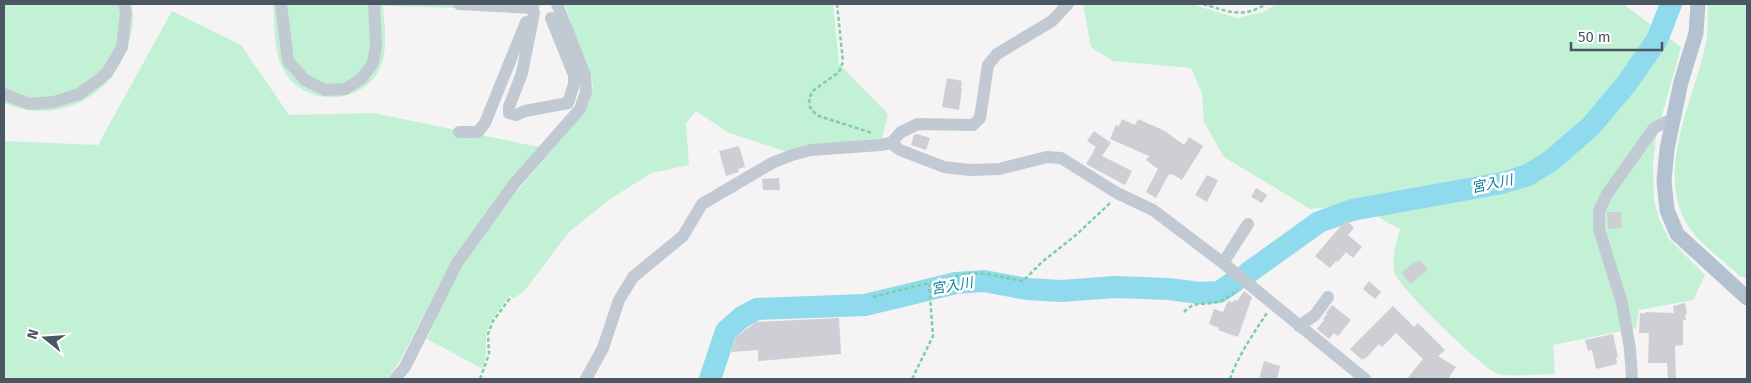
<svg xmlns="http://www.w3.org/2000/svg" width="1751" height="383" viewBox="0 0 1751 383" font-family="'Fira Sans','Noto Sans JP',sans-serif">
	<style>
		.green { fill: #c3f1d5 }
		.lines { fill: none; stroke-linecap: round; stroke-linejoin: round }
		.river { stroke: #90daee; stroke-width: 22 }
		.building { fill: #cdcfd5 }
		.path { stroke: #7ad0a6; stroke-width: 2.5; stroke-dasharray: 4 2.5; stroke-linecap: butt }
		.minor { stroke: #c1cad2; stroke-width: 12 }
		.major { stroke: #b3c2d1; stroke-width: 15 }
		.labels { text-anchor: middle; dominant-baseline: central; stroke-width: 5; stroke-linejoin: round; paint-order: stroke }
		.water-label { font-size: 14px; font-style: italic; fill: #0c7c9b; stroke: #fff }
	</style>
	<rect width="100%" height="100%" fill="#f5f3f3"/>
	<g class="green">
		<path d="M4,4H131C135,20 132,33 127,48C109,100 54,125 4,103Z"/>
		<path d="M273,4H542L539,10L383,6C384,24 388,45 382,63C368,105 306,109 284,71C273,52 275,25 273,4Z"/>
		<polygon points="565,4 833,4 839,64 888,114 881,142 791,153 729,133 696,111 686,123 689,165 651,173 609,200 569,232 525,290 514,299 510,295 491,321 486,333 486,354 483,369 427,339 458,269 513,196 577,121 589,103 593,87 591,74 576,38"/>
		<path d="M1083,4H1191L1237,18L1264,12L1276,4H1623L1681,47L1656,137L1653,164L1654,200L1659,219L1669,239L1705,275L1693,300L1639,310L1636,328L1553,345L1555,374C1542,374 1510,377 1498,374C1483,369 1400,288 1395,274C1391,259 1396,243 1400,229L1383,220L1363,204L1310,209L1224,157L1204,122L1202,93L1191,68L1113,61L1091,47Z"/>
		<path d="M1708,4H1747V279L1740,276C1726,263 1698,242 1688,226C1654,170 1695,99 1706,42C1709,30 1707,16 1708,4Z"/>
		<polygon points="172,11 241,45 289,115 373,113 539,147 452,261 400,361 387,379 4,379 4,141 98,145"/>
	</g>
	<g class="lines">
		<g class="river">
			<polyline points="1248,273 1319,222 1352,210 1502,183 1528,175 1552,160 1591,126 1627,83 1657,40 1671,4"/>
			<polyline points="710,379 726,331 742,317 757,309 865,305 956,283 984,281 1027,289 1061,291 1115,287 1169,289 1199,293 1219,292 1234,282"/>
		</g>
	</g>
	<g class="building">
		<polygon points="947,78 962,81 961,88 962,88 959,110 942,107"/>
		<polygon points="1122,119 1135,125 1138,119 1165,131 1184,145 1189,137 1203,146 1182,180 1172,174 1171,175 1169,174 1156,198 1146,192 1158,169 1146,160 1149,156 1110,139 1116,125 1119,126"/>
		<polygon points="1094,131 1111,143 1102,156 1132,171 1125,185 1086,164 1096,147 1087,141"/>
		<polygon points="917,134 930,138 926,150 911,145 914,135"/>
		<polygon points="739,146 745,167 738,169 739,172 726,176 719,151"/>
		<polygon points="1207,175 1218,180 1207,202 1195,195"/>
		<polygon points="779,178 780,190 763,190 762,179"/>
		<polygon points="1256,188 1267,195 1262,203 1251,197"/>
		<polygon points="1607,212 1621,212 1622,228 1608,229"/>
		<polygon points="1346,220 1354,228 1348,235 1362,247 1353,258 1346,252 1338,262 1336,261 1330,268 1315,256"/>
		<polygon points="1420,260 1428,269 1410,284 1401,273 1415,262 1416,263"/>
		<polygon points="1369,281 1381,292 1375,299 1363,289"/>
		<polygon points="1244,291 1252,297 1238,337 1218,330 1219,328 1209,324 1214,309 1223,312 1228,301 1233,302 1234,300 1237,301"/>
		<polygon points="1685,303 1687,314 1685,314 1686,320 1683,320 1683,345 1675,346 1676,379 1668,379 1667,363 1648,363 1649,333 1639,333 1640,313 1645,314 1645,312 1674,313 1673,306"/>
		<polygon points="1332,305 1351,320 1338,336 1334,333 1329,339 1317,329 1324,320 1323,319 1327,314 1326,313"/>
		<polygon points="1393,306 1414,327 1418,323 1445,350 1438,356 1456,367 1448,379 1407,379 1423,359 1396,333 1382,347 1379,344 1365,359 1364,358 1362,360 1350,349"/>
		<polygon points="839,318 841,354 758,361 758,350 731,352 736,337 756,322"/>
		<polygon points="1613,334 1618,357 1616,357 1617,364 1596,369 1592,350 1588,351 1585,340"/>
		<polygon points="1264,361 1280,366 1277,379 1259,379"/>
	</g>
	<g class="lines">
		<g class="path">
			<polyline points="837,4 843,62 839,72 814,90 809,98 810,107 816,115 872,133"/>
			<path d="M1203,4C1227,11 1243,19 1266,4"/>
			<polyline points="873,297 969,273 987,274 1023,281 1042,262 1076,235 1110,203"/>
			<path d="M1184,312C1196,300 1201,306 1217,302C1225,300 1231,295 1238,290"/>
			<polyline points="480,379 489,354 488,334 493,321 511,297"/>
			<polyline points="912,379 933,336 929,284"/>
			<path d="M1230,379C1238,356 1253,334 1267,313"/>
		</g>
		<g class="minor">
			<polyline points="281,4 288,61 305,80 325,90 345,89 361,79 373,63 376,46 374,4"/>
			<polyline points="459,4 532,8 531,4"/>
			<polyline points="532,8 534,13 522,73 509,107 509,113 516,115 525,111 568,103 574,84 574,75 551,18"/>
			<polyline points="4,94 29,104 54,102 79,94 93,84 107,73 122,47 126,12 124,4"/>
			<polyline points="459,132 478,132 485,123 526,22"/>
			<polyline points="891,143 900,150 944,167 970,170 999,169 1047,157 1061,158 1117,193 1153,210 1223,263 1365,379"/>
			<polyline points="1223,263 1248,224"/>
			<polyline points="1299,326 1315,315 1328,297"/>
			<polyline points="395,379 405,367 457,263 514,184 580,109 586,92 585,75 557,4"/>
			<polyline points="586,379 603,348 619,300 633,277 683,236 702,204 772,163 792,155 811,150 880,145 891,143 901,132 918,124 973,125 980,118 988,65 997,54 1052,21 1068,4"/>
			<polyline points="1632,379 1630,349 1622,303 1599,229 1599,211 1607,194 1654,128 1672,119"/>
		</g>
		<polyline class="major" points="1698,4 1696,33 1681,82 1667,149 1664,181 1667,210 1677,234 1747,298"/>
	</g>
	<g class="labels">
		<g class="water-label">
			<text transform="translate(1492 184) rotate(-12)">宮入川</text>
			<text transform="translate(952 286) rotate(-10)">宮入川</text>
		</g>
	</g>
	<rect width="1751" height="383" fill="none" stroke="#4a5661" stroke-width="10"/>
	<g transform="translate(45 338) rotate(287)" stroke="#ffffff" stroke-width="4" paint-order="stroke">
	<path d="M0-4L9 19L0 12L-9 19Z" fill="#4a5661"/>
	<text y="-8" font-size="14" font-weight="bold" text-anchor="middle" fill="#4a5661">N</text>
	</g>
	<path d="M1571 42v8h91v-8" fill="none" stroke="#4a5661" stroke-width="2.5"/>
	<text x="1578" y="42" font-size="15" fill="#4a5661" stroke="#ffffff" stroke-width="4" paint-order="stroke">50 m</text>
</svg>
